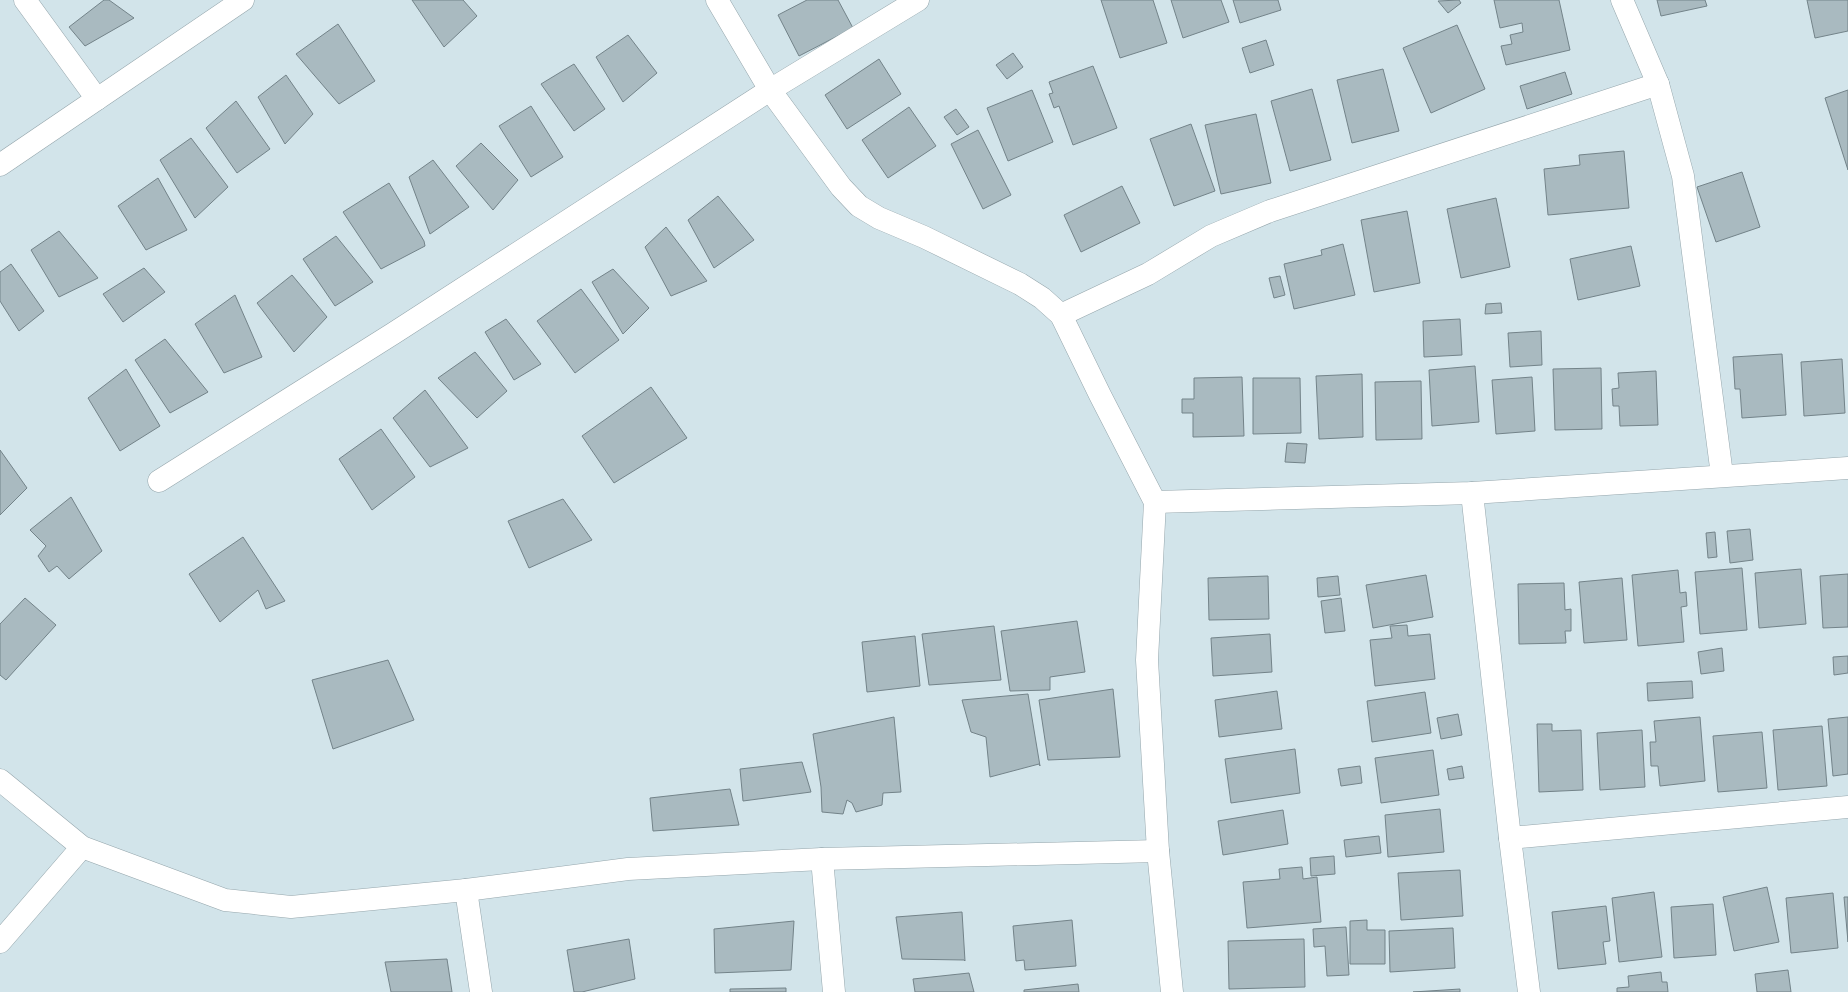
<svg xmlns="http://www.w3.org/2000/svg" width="1848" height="992" viewBox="0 0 1848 992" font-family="'Exo 2',sans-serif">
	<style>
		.building { fill: #a9bac0; stroke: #738389 }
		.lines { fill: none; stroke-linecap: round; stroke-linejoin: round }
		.minor-casing { stroke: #95a6ac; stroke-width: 23 }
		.minor { stroke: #fff; stroke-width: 22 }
	</style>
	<rect width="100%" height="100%" fill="#d2e4ea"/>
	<g class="building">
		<polygon points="104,0 109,0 134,18 85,46 69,27"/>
		<polygon points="412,0 463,0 477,16 444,47"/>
		<polygon points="807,0 838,0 853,28 799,56 778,15"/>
		<polygon points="1101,0 1153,0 1167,43 1120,58"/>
		<polygon points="1171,0 1221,0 1229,22 1183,38"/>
		<polygon points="1233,0 1278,0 1281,10 1240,23"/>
		<polygon points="1459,0 1461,3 1448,13 1438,1"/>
		<polygon points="1494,0 1559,0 1570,50 1506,65 1501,46 1512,44 1510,35 1523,32 1522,23 1500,28"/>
		<polygon points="1657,0 1705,0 1707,6 1661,16"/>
		<polygon points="1807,0 1848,0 1848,31 1815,38"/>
		<polygon points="338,24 375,81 339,104 296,54"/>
		<polygon points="1457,25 1485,89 1431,113 1403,48"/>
		<polygon points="628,35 657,73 623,102 596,57"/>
		<polygon points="1266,40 1274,65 1250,73 1242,48"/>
		<polygon points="1013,53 1023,67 1007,79 996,65"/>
		<polygon points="879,59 901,94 847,129 825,95"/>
		<polygon points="574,64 605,109 574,131 541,84"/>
		<polygon points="1093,66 1117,128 1073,145 1059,106 1054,108 1049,94 1053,93 1049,82"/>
		<polygon points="1383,69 1399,131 1352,143 1337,80"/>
		<polygon points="1565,72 1572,94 1527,109 1520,86"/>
		<polygon points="286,75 313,114 285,144 258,97"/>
		<polygon points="1312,89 1331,160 1290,171 1271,101"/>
		<polygon points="1032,90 1053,142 1008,161 987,108"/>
		<polygon points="1848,90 1848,170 1825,98"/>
		<polygon points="236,101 270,149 237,173 206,128"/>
		<polygon points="531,106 563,157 531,177 499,126"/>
		<polygon points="909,107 936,146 888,178 862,140"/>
		<polygon points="956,109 969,127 957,135 944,117"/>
		<polygon points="1256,114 1271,183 1221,194 1205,125"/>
		<polygon points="1191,124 1215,191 1174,206 1150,139"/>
		<polygon points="978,130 1011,195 983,209 951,144"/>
		<polygon points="191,138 228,187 195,218 160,160"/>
		<polygon points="481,143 518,180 493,210 456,166"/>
		<polygon points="1624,151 1629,208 1548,215 1544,169 1580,165 1579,155"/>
		<polygon points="433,160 469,207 430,234 409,177"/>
		<polygon points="1742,172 1760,227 1716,242 1697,187"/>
		<polygon points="158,178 187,230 146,250 118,206"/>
		<polygon points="389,183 424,241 425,246 381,269 343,212"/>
		<polygon points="1122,186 1140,223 1081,252 1064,215"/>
		<polygon points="718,196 754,240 714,268 688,220"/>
		<polygon points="1496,198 1510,267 1461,278 1447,209"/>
		<polygon points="1407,211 1420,283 1374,292 1361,220"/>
		<polygon points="666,227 707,281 671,296 645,247"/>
		<polygon points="59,231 98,278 59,297 31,250"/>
		<polygon points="336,236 373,282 335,306 303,259"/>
		<polygon points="1343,244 1355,295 1294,309 1284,264 1322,255 1321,250"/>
		<polygon points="1631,246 1640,286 1578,300 1570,259"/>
		<polygon points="11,264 44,311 19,331 0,301 0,272"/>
		<polygon points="144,268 165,292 123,322 103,294"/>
		<polygon points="613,269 649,308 623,334 592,282"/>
		<polygon points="292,275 327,317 294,352 257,303"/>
		<polygon points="1280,276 1285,295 1274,298 1269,278"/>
		<polygon points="581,289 619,340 575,373 537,321"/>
		<polygon points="235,295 262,357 224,373 195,324"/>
		<polygon points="1501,303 1502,313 1485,314 1486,304"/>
		<polygon points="506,319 541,364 514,380 485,332"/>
		<polygon points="1460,319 1462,355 1424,357 1423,321"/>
		<polygon points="1541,331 1542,365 1510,367 1508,333"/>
		<polygon points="165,339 208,392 170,413 135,360"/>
		<polygon points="475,352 507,391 477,418 438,378"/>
		<polygon points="1782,354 1786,415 1742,418 1740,389 1735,389 1733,357"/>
		<polygon points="1842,359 1845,413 1804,416 1801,362"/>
		<polygon points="1475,366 1479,422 1432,426 1429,370"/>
		<polygon points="1601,368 1602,429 1555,430 1553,369"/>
		<polygon points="126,369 160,426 120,451 88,398"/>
		<polygon points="1656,371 1658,425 1620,426 1619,406 1613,406 1612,389 1619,388 1618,373"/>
		<polygon points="1362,374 1363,437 1319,439 1316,376"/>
		<polygon points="1242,377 1244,436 1193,437 1193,413 1182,413 1182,399 1194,399 1194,378"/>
		<polygon points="1532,377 1535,431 1496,434 1492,380"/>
		<polygon points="1253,378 1300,378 1301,433 1253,434"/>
		<polygon points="1421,381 1422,439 1376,440 1375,382"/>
		<polygon points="651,387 687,438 614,483 582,436"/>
		<polygon points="425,390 468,448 430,467 393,418"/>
		<polygon points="381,429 415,477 372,510 339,459"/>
		<polygon points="1287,443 1307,444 1305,463 1285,462"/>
		<polygon points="0,450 27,488 0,515"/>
		<polygon points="71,497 102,551 69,579 57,566 49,572 38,556 46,546 30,530"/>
		<polygon points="563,499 592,540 529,568 508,521"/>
		<polygon points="1750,529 1753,560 1730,563 1727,531"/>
		<polygon points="1715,532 1717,557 1708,558 1706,533"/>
		<polygon points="243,537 285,601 266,609 258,590 220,622 189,574"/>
		<polygon points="1742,568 1747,630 1700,634 1695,572"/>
		<polygon points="1801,569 1806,624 1759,628 1755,573"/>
		<polygon points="1678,570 1680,593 1686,592 1687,606 1681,607 1684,642 1638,646 1632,575"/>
		<polygon points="1848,574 1848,627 1823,628 1820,576"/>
		<polygon points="1426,575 1433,617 1373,628 1366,585"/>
		<polygon points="1268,576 1269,619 1209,620 1208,578"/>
		<polygon points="1338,576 1340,595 1318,597 1317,578"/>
		<polygon points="1622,578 1627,640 1584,643 1579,582"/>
		<polygon points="1564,583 1565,610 1571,609 1571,631 1565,631 1566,643 1519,644 1518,584"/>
		<polygon points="25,598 56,625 6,680 0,675 0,624"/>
		<polygon points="1341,598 1345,631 1325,633 1321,601"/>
		<polygon points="1077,621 1085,672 1050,677 1050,690 1010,691 1001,631"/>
		<polygon points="1407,625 1408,636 1430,634 1435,679 1375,686 1370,640 1392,638 1390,626"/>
		<polygon points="994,626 1001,680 929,685 922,634"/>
		<polygon points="1270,634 1272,672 1213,676 1211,638"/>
		<polygon points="915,636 920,686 867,692 862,642"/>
		<polygon points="1722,648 1724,671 1701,674 1698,652"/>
		<polygon points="1848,656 1848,673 1834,675 1833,657"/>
		<polygon points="388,660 414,720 333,749 312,680"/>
		<polygon points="1692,681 1693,698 1648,701 1647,683"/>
		<polygon points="1113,689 1120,757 1048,760 1039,700"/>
		<polygon points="1277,691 1282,729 1219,737 1215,700"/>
		<polygon points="1425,692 1431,733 1372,742 1367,701"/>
		<polygon points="1028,694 1040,766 1039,764 990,777 986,737 971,732 962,700"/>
		<polygon points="1458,714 1462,735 1441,739 1437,718"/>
		<polygon points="894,717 901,792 883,793 882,805 856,812 852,803 847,800 843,814 822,812 821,787 813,734"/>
		<polygon points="1700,717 1705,781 1660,786 1658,766 1651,766 1650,742 1656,742 1654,721"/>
		<polygon points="1848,717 1848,774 1833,776 1828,719"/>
		<polygon points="1537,724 1552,724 1552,731 1581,730 1583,790 1539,792"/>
		<polygon points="1822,726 1827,786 1778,790 1773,730"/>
		<polygon points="1642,730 1645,787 1600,790 1597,733"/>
		<polygon points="1762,732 1767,788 1718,792 1713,736"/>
		<polygon points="1295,749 1300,793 1231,803 1225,759"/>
		<polygon points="1433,750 1439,795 1381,803 1375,758"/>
		<polygon points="802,762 811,792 743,801 740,769"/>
		<polygon points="1360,766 1362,783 1341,786 1338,769"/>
		<polygon points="1462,766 1464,778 1449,780 1447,769"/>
		<polygon points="730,789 739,825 653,831 650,798"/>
		<polygon points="1440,809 1444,852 1388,857 1385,815"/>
		<polygon points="1283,810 1288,844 1223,855 1218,821"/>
		<polygon points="1379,836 1381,853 1346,857 1344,840"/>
		<polygon points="1334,856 1335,874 1311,876 1310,858"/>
		<polygon points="1302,867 1303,879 1317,877 1321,922 1247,928 1243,882 1280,879 1279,869"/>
		<polygon points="1460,870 1463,916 1401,920 1398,873"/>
		<polygon points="1767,887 1779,942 1734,951 1723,897"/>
		<polygon points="1654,892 1662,957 1619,962 1612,898"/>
		<polygon points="1833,893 1838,948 1791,953 1786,898"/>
		<polygon points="1844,897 1848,897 1848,942"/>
		<polygon points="1713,904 1716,955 1674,958 1671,907"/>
		<polygon points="1606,906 1610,941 1603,942 1606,964 1558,969 1552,912"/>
		<polygon points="962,912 965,961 964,960 902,959 896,917"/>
		<polygon points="1072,920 1076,966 1025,970 1024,960 1016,961 1013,926"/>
		<polygon points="1367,920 1367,930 1385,930 1385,964 1350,964 1350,921"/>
		<polygon points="794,921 791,970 715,973 714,929"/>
		<polygon points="1346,927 1349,975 1327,976 1325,946 1314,947 1313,929"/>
		<polygon points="1453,928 1455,968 1390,972 1389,931"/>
		<polygon points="629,939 635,979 582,992 574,992 567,950"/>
		<polygon points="1304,939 1305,987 1229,989 1228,941"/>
		<polygon points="447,959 452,992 391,992 385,962"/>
		<polygon points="1788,970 1791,992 1757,992 1755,974"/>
		<polygon points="1661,972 1662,982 1667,982 1668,992 1617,992 1617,988 1629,987 1628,976"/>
		<polygon points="969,973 974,992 915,992 913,979"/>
		<polygon points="1078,984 1079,992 1024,992 1024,990"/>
		<polygon points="786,988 786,992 730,992 730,989"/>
		<polygon points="1460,989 1460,992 1413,992"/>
	</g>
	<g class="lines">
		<g class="minor-casing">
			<g id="minor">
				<polyline points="25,0 97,99"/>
				<polyline points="717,0 770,90 841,187 859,206 879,218 924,237 1020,284 1042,298 1061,315 1100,395 1155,502 1147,660 1158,851 1172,992"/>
				<polyline points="1622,0 1658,84 1683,176 1722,475"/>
				<polyline points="0,165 243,0"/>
				<polyline points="1061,315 1148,274 1211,236 1270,211 1658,84"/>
				<polyline points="159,481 394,333 770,90 918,0"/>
				<polyline points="1472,493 1510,838 1529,992"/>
				<polyline points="1155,502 1472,493 1848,468"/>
				<polyline points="0,780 82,847 225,900 291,907 466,890 628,869 822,859 1158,851"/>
				<polyline points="1510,838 1848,807"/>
				<polyline points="822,859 834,992"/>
				<polyline points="466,890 481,992"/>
				<polyline points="0,942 82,847"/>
			</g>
		</g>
		<use href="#minor" class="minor"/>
	</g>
</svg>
